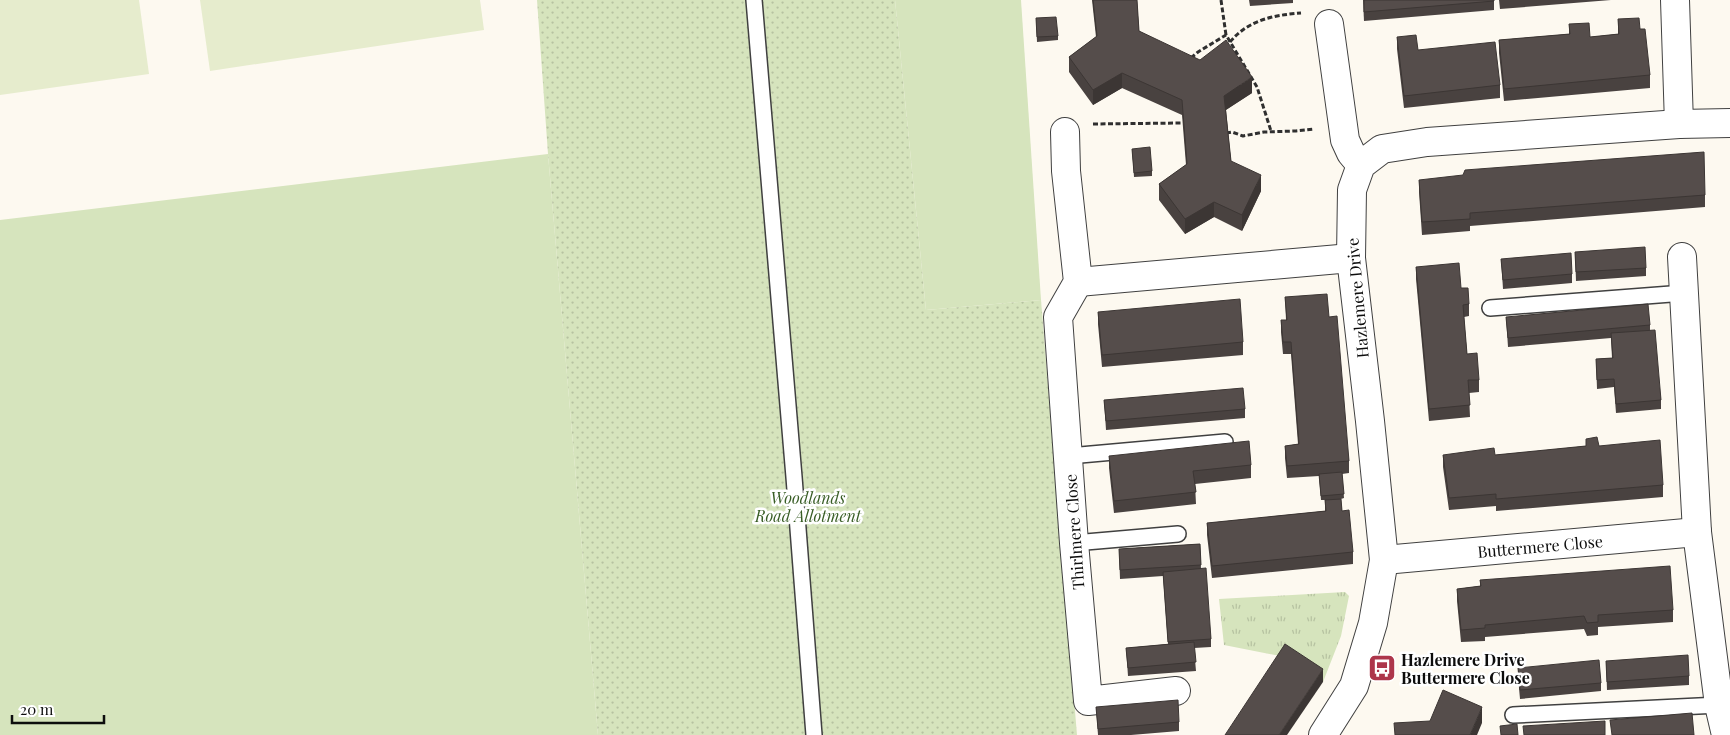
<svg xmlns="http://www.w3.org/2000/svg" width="1730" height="735" viewBox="0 0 1730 735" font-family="'Playfair Display',serif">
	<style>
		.grass { fill: url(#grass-tufts) }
		.park { fill: #d6e4bd }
		.garden { fill: url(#garden-dots) }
		.pitch { fill: #e6eccd }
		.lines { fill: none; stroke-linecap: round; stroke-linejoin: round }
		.service-casing { stroke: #404040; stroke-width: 18 }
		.minor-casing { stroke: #404040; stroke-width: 30 }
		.path { stroke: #2f2f2f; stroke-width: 3; stroke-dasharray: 5 2.5; stroke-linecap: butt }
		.service { stroke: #fff; stroke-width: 15 }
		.minor { stroke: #fff; stroke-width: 28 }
		.wall { fill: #494240 }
		.shaded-wall { fill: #3c3634 }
		.building { fill: #554d4b; stroke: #3c3634 }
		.labels { text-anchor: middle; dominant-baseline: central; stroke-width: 5; stroke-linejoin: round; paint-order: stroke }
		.street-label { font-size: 16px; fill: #0d0d0d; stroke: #fff }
		.park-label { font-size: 16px; font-style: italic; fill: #385d25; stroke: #fff }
		.poi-label { font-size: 16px; font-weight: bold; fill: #0d0d0d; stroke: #fff; text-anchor: start }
	</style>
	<defs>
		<pattern id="grass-tufts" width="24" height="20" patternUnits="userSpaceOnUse" patternTransform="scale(1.25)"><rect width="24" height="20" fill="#d6e4bd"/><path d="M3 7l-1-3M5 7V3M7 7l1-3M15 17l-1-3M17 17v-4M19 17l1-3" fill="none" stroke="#b6c2a1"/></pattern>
		<pattern id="garden-dots" width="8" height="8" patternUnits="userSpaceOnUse" patternTransform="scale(1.25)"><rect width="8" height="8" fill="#d6e4bd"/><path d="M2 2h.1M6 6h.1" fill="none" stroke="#b6c2a1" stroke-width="1.8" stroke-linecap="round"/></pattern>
	</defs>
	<rect width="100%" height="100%" fill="#fdf9f0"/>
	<polygon class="grass" points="1345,592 1349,596 1341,636 1323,682 1285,657 1224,645 1219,599"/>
	<g class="park">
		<polygon points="895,0 1021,0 1041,300 926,310"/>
		<polygon points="548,154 598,735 0,735 0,220"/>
	</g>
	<polygon class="garden" points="537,0 895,0 926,310 1041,300 1077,735 598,735 548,154"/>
	<g class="pitch">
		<polygon points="0,0 139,0 149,74 0,95"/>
		<polygon points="200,0 480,0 484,30 210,71"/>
	</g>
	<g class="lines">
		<g class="service-casing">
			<g id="service">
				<polyline points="754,0 794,477 814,735"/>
				<polyline points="1490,308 1684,293"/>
				<polyline points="1069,456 1225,442"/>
				<polyline points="1074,543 1178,534"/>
				<polyline points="1513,715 1719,705"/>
			</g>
		</g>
		<g class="minor-casing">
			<g id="minor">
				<polyline points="1675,0 1679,124"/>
				<polyline points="1329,24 1345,140 1351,153 1361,165"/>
				<polyline points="1065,132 1066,171 1078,282 1058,317 1074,543 1088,701 1176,691"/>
				<polyline points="1682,257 1697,532 1719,705 1726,735"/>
				<polyline points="1078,282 1351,258"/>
				<polyline points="1384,560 1697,532"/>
				<polyline points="1323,735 1354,686 1373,623 1384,560 1370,421 1351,258 1352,190 1361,165 1382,149 1427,142 1679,124 1730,123"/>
			</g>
		</g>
		<g class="path">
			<polyline points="1221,0 1226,35"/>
			<path d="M1230,42C1248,20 1274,15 1301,13"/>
			<polyline points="1191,58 1198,52 1226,35 1257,87 1271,131"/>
			<polyline points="1093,124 1182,123"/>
			<polyline points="1226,133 1232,132 1243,136 1264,132 1296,131 1314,129"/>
		</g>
		<use href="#service" class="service"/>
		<use href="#minor" class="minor"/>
	</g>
	<g class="wall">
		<polygon points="1092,0 1137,0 1139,31 1252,93 1226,110 1231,161 1261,191 1242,231 1214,217 1185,234 1159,200 1159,184 1186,165 1182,115 1122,88 1093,105 1069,72 1069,57 1096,37"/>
		<polygon points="1249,0 1293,0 1293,3 1250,6"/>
		<polygon points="1363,0 1494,0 1494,10 1364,21"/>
		<polygon points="1499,0 1611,0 1500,9"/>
		<polygon points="1036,18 1058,36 1058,40 1037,42"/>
		<polygon points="1618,19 1640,29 1650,75 1650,88 1504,101 1499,53 1499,40 1569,34 1569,24 1590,37 1618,34"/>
		<polygon points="1397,37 1418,50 1500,85 1500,98 1404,108 1397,49"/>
		<polygon points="1132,149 1152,171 1152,176 1134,177"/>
		<polygon points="1419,180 1705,195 1705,207 1470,226 1470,231 1422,235 1419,192"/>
		<polygon points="1575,252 1646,268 1646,276 1576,281"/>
		<polygon points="1501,259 1572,274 1572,283 1503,289"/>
		<polygon points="1416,267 1461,288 1469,304 1469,316 1464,317 1467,354 1479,380 1479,392 1469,393 1470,417 1429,421 1416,279"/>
		<polygon points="1285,297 1329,317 1349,461 1349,473 1342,474 1344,498 1341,499 1342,511 1353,552 1353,564 1212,578 1207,535 1207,523 1325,511 1325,500 1321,500 1319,476 1287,478 1285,458 1285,446 1298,444 1291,354 1283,354 1281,332 1281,320 1286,320"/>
		<polygon points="1098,312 1243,342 1243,355 1102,367 1098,324"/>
		<polygon points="1506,317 1650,325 1650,330 1661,400 1661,409 1616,413 1614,387 1597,389 1596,359 1612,358 1611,338 1508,347"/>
		<polygon points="1104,400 1245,409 1245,418 1106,430"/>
		<polygon points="1586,439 1663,485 1663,497 1496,511 1496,506 1449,510 1443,467 1443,455 1495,455 1586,446"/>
		<polygon points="1109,456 1251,465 1251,478 1195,484 1196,504 1114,513 1109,468"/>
		<polygon points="1200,544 1201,569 1211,639 1211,647 1194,648 1196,671 1128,676 1126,648 1168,644 1163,576 1120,579 1119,549"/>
		<polygon points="1480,580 1673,610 1673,622 1598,627 1598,635 1587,636 1584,629 1485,637 1485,641 1461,642 1457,601 1457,589 1480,586"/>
		<polygon points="1606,661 1689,676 1689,685 1607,690"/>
		<polygon points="1518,668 1601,683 1601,691 1520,699 1518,677"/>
		<polygon points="1096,707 1179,722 1179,731 1131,735 1098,735"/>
	</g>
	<g class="shaded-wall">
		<polygon points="1122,73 1122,88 1093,105 1093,90"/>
		<polygon points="1252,77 1252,93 1224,111 1224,96"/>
		<polygon points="1261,175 1261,191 1242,231 1242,215"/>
		<polygon points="1214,202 1214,217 1185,234 1185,219"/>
		<polygon points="1323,669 1323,682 1287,735 1279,735"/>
		<polygon points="1482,707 1482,723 1477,735 1470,735"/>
	</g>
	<g class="building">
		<polygon points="1093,0 1137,0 1139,31 1200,60 1226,40 1252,77 1224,96 1231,161 1261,175 1242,215 1214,202 1185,219 1159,184 1187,164 1182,100 1122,73 1093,90 1069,57 1097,36"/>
		<polygon points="1364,0 1494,0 1494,1 1364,12"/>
		<polygon points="1056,17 1058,36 1037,37 1036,18"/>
		<polygon points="1639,18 1640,29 1645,29 1650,75 1504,89 1499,40 1570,34 1569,24 1589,23 1590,37 1619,34 1618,19"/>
		<polygon points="1416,35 1418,50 1495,42 1500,85 1404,96 1397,37"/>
		<polygon points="1150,147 1152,171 1134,173 1132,149"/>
		<polygon points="1704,152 1705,195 1470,213 1470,219 1422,222 1419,180 1463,175 1465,170"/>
		<polygon points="1645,247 1646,268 1576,272 1575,252"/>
		<polygon points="1571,253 1572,274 1503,280 1501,259"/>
		<polygon points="1459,263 1461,288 1468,288 1469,304 1463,305 1467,354 1477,353 1479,380 1468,380 1470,405 1429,409 1416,267"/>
		<polygon points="1327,294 1329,317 1337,316 1349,461 1287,466 1285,446 1299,444 1291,342 1283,342 1281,320 1287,320 1285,297"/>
		<polygon points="1240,299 1243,342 1102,355 1098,312"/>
		<polygon points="1648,304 1650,325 1508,338 1506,317"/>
		<polygon points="1655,330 1661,400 1616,404 1614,379 1597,380 1596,359 1613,358 1611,333"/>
		<polygon points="1243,388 1245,409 1106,421 1104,400"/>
		<polygon points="1597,437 1599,446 1660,440 1663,485 1496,499 1496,494 1449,498 1443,455 1494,448 1495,455 1586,446 1586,439"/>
		<polygon points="1249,441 1251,465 1193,471 1196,492 1114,501 1109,456"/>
		<polygon points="1342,472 1344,494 1321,496 1319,474"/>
		<polygon points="1341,499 1342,511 1349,510 1353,552 1212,566 1207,523 1326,511 1325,500"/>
		<polygon points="1200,544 1201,565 1120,570 1119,549"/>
		<polygon points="1670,566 1673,610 1598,615 1598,622 1587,623 1584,616 1485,625 1485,628 1461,630 1457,589 1481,586 1480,580"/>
		<polygon points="1206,568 1211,639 1168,642 1163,572"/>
		<polygon points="1194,642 1196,662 1128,668 1126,648"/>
		<polygon points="1285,644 1323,669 1279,735 1225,735"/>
		<polygon points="1688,655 1689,676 1607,682 1606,661"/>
		<polygon points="1599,660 1601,683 1520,690 1518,668"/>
		<polygon points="1443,690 1482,707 1470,735 1395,735 1394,723 1430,721"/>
		<polygon points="1178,700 1179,722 1098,729 1096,707"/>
		<polygon points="1692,713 1694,735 1612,735 1610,720"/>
		<polygon points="1605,721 1605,735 1524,735 1523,726"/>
		<polygon points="1517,724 1518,735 1501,735 1500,726"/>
	</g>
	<defs>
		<g id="bus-square" transform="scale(1.4375)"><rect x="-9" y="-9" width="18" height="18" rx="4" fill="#ad364b" stroke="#fff"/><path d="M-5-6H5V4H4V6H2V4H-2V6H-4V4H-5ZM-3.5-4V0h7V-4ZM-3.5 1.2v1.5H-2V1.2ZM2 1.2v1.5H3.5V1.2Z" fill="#fff"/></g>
	</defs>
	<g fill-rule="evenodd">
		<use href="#bus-square" x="1382" y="668"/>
	</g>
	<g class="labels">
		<g class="street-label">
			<text transform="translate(1357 298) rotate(-95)">Hazlemere Drive</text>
			<text transform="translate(1074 532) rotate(-94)">Thirlmere Close</text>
			<text transform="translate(1540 546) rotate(-5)">Buttermere Close</text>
		</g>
		<g class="park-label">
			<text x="808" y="497">Woodlands<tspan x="808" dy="18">Road Allotment</tspan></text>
		</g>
		<g class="poi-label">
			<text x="1401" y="659">Hazlemere Drive<tspan x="1401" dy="18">Buttermere Close</tspan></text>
		</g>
	</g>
	<path d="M12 715v8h92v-8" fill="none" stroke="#0d0d0d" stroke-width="2.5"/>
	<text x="20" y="715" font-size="15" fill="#0d0d0d" stroke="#ffffff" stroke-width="4" paint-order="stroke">20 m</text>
</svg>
